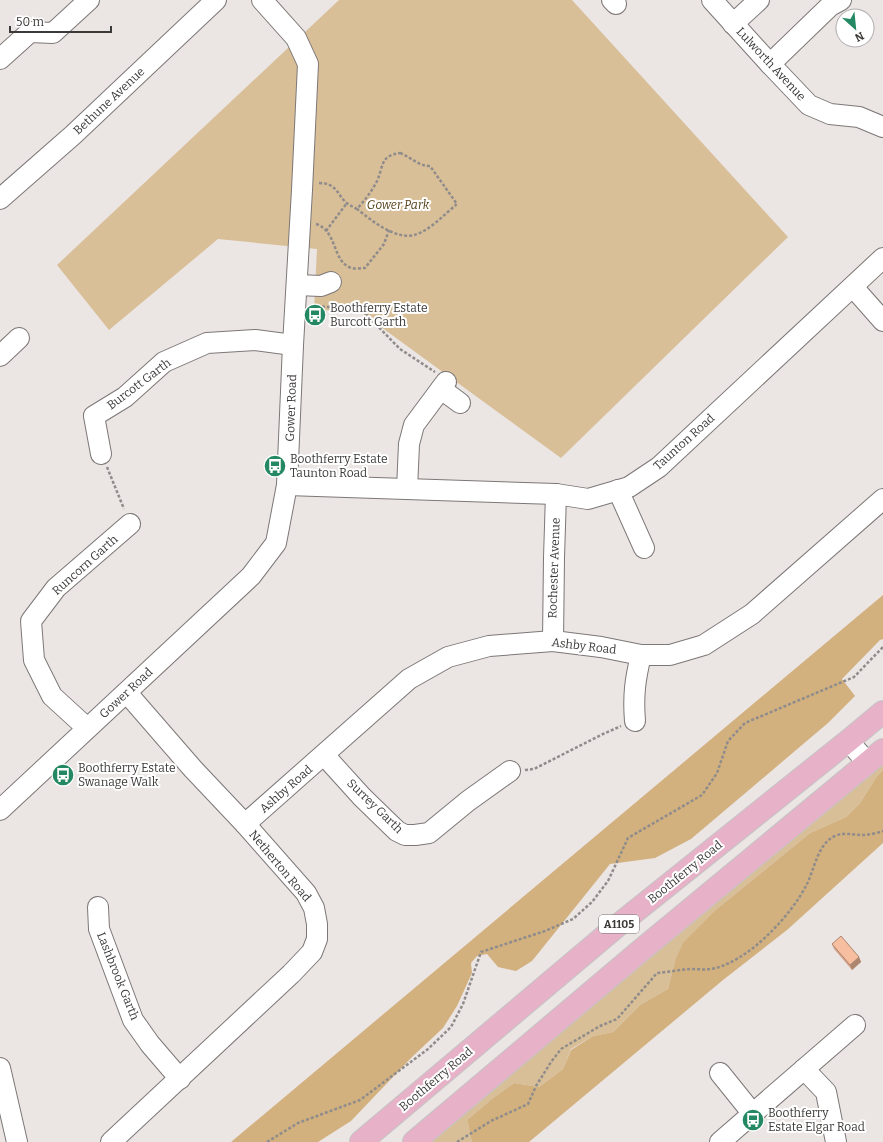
<svg xmlns="http://www.w3.org/2000/svg" width="883" height="1142" viewBox="0 0 883 1142" font-family="Bitter,serif">
	<style>
		.green { fill: #d9bf97 }
		.forest { fill: #d2b17f }
		.lines { fill: none; stroke-linecap: round; stroke-linejoin: round }
		.minor-casing { stroke: #7d7777; stroke-width: 22 }
		.major-casing { stroke: #c4c4c4; stroke-width: 24 }
		.path { stroke: #908c8b; stroke-width: 2.5; stroke-dasharray: 3 2; stroke-linecap: butt }
		.minor { stroke: #fff; stroke-width: 20 }
		.major { stroke: #e7b1c8; stroke-width: 22 }
		.wall { fill: #d4a48a }
		.shaded-wall { fill: #ad8670 }
		.building { fill: #f7bfa0; stroke: #ad8670 }
		.labels { text-anchor: middle; dominant-baseline: central; stroke-width: 4; stroke-linejoin: round; paint-order: stroke }
		.shield { fill: #fff; stroke: #767574; stroke-width: 1 }
		.shield-label { font-size: 11px; font-weight: bold; fill: #3c3a39 }
		.street-label { font-size: 12px; fill: #3c3a39; stroke: #fff }
		.park-label { font-size: 12px; font-style: italic; fill: #543d15; stroke: #fff }
		.poi-label { font-size: 12px; fill: #3c3a39; stroke: #fff; text-anchor: start }
	</style>
	<rect width="100%" height="100%" fill="#ebe5e4"/>
	<g class="green">
		<polygon points="339,0 572,0 788,237 561,458 359,311 314,310 317,249 218,239 109,330 57,265"/>
		<polygon points="883,760 883,770 877,776 860,803 846,817 810,833 718,908 675,961 668,989 640,1005 613,1032 593,1036 571,1049 563,1069 539,1087 514,1083 493,1098 467,1120 472,1142 431,1142"/>
	</g>
	<g class="forest">
		<polygon points="883,595 883,639 880,640 842,679 855,696 828,723 691,839 655,858 610,864 532,961 516,971 498,967 487,954 477,956 471,963 472,973 457,1006 443,1028 412,1057 351,1121 318,1142 231,1142"/>
		<polygon points="883,770 883,843 787,930 723,980 529,1142 472,1142 467,1120 493,1098 514,1083 539,1087 563,1069 571,1050 593,1036 613,1032 640,1005 668,989 675,961 683,943 718,908 810,833 846,817 860,803 877,776"/>
	</g>
	<g class="lines">
		<g class="minor-casing">
			<g id="minor">
				<polyline points="612,0 616,4"/>
				<polyline points="712,0 770,64 809,105 830,114 859,117 883,127"/>
				<polyline points="733,24 759,0"/>
				<polyline points="0,59 30,32 53,33 89,0"/>
				<polyline points="770,64 830,6 841,0"/>
				<polyline points="0,199 73,135 216,0"/>
				<polyline points="297,285 321,286 331,282"/>
				<polyline points="853,287 883,321"/>
				<polyline points="0,356 19,338"/>
				<polyline points="441,389 460,403"/>
				<polyline points="101,454 94,416 125,397 164,362 207,343 255,340 293,345"/>
				<polyline points="287,485 556,494 588,499 629,487 659,467 883,258"/>
				<polyline points="407,489 409,444 414,425 446,382"/>
				<polyline points="618,490 644,548"/>
				<polyline points="553,641 554,558 556,494"/>
				<path d="M635,721C633,696 635,680 641,655"/>
				<polyline points="87,728 52,696 34,660 31,621 56,588 130,524"/>
				<polyline points="848,741 868,763"/>
				<polyline points="324,755 362,797 397,831 405,835 415,835 429,833 468,801 510,771"/>
				<polyline points="0,810 251,576 276,543 287,485 293,345 302,190 308,64 296,38 262,0"/>
				<polyline points="245,824 409,679 448,657 489,646 553,641 601,647 641,655 670,655 704,645 752,614 883,499"/>
				<polyline points="98,907 99,929 133,1020 150,1044 180,1079"/>
				<polyline points="0,1068 17,1142"/>
				<polyline points="804,1069 826,1092 836,1142"/>
				<polyline points="720,1073 753,1114"/>
				<polyline points="111,1142 291,974 312,952 317,939 317,924 314,908 306,893 245,824 193,769 127,693"/>
				<polyline points="720,1142 855,1025"/>
			</g>
		</g>
		<g class="major-casing">
			<g id="major">
				<polyline points="361,1142 617,926 848,741 883,712"/>
				<polyline points="414,1142 639,952 883,750"/>
			</g>
		</g>
		<g class="path">
			<path d="M400,153C411,157 418,166 430,166L457,204C446,213 428,232 414,235C395,240 371,220 357,209C365,200 372,191 377,181C384,165 380,156 400,153Z"/>
			<path d="M319,183C338,183 337,196 348,204C351,206 354,207 357,209"/>
			<path d="M316,224C338,231 332,263 352,268C356,269 361,268 365,268L384,244L389,230"/>
			<polyline points="326,231 347,203"/>
			<polyline points="312,306 361,309 400,349 435,372"/>
			<polyline points="107,467 124,509"/>
			<polyline points="525,770 534,769 603,734 621,726"/>
			<polyline points="267,1142 298,1123 360,1100 428,1049 451,1027 463,1004 481,952 545,931 573,919 592,902 608,881 628,838 702,795 717,773 728,741 745,723 854,677 883,647"/>
			<path d="M457,1142L491,1121L528,1104L536,1086L551,1062L561,1049L600,1026L617,1019L657,973C668,972 679,970 690,969C697,969 704,970 711,969C747,963 791,916 807,884C814,870 818,843 835,836C844,832 853,835 862,835C869,835 877,833 883,831"/>
		</g>
		<use href="#minor" class="minor"/>
		<use href="#major" class="major"/>
	</g>
	<polygon class="wall" points="832,944 859,957 861,962 852,970 834,949"/>
	<polygon class="shaded-wall" points="859,957 861,962 852,970 850,965"/>
	<polygon class="building" points="841,936 859,957 850,965 832,944"/>
	<defs>
		<g id="bus-disc" transform="scale(1.15)"><circle r="9.5" fill="#248963" stroke="#fff"/><path d="M-5-6H5V4H4V6H2V4H-2V6H-4V4H-5ZM-3.5-4V0h7V-4ZM-3.5 1.2v1.5H-2V1.2ZM2 1.2v1.5H3.5V1.2Z" fill="#fff"/></g>
	</defs>
	<g fill-rule="evenodd">
		<use href="#bus-disc" x="315" y="315"/>
		<use href="#bus-disc" x="275" y="466"/>
		<use href="#bus-disc" x="63" y="775"/>
		<use href="#bus-disc" x="753" y="1120"/>
	</g>
	<g class="labels">
		<rect class="shield" x="599" y="915" width="40" height="18" rx="3"/>
		<g class="shield-label">
			<text x="619" y="924">A1105</text>
		</g>
		<g class="street-label">
			<text transform="translate(771 64) rotate(47)">Lulworth Avenue</text>
			<text transform="translate(109 101) rotate(-43)">Bethune Avenue</text>
			<text transform="translate(139 384) rotate(-37)">Burcott Garth</text>
			<text transform="translate(291 408) rotate(-88)">Gower Road</text>
			<text transform="translate(684 442) rotate(-42)">Taunton Road</text>
			<text transform="translate(85 565) rotate(-42)">Runcorn Garth</text>
			<text transform="translate(554 568) rotate(-88)">Rochester Avenue</text>
			<text transform="translate(584 646) rotate(7)">Ashby Road</text>
			<text transform="translate(126 693) rotate(-43)">Gower Road</text>
			<text transform="translate(286 789) rotate(-41)">Ashby Road</text>
			<text transform="translate(375 806) rotate(44)">Surrey Garth</text>
			<text transform="translate(280 866) rotate(50)">Netherton Road</text>
			<text transform="translate(685 872) rotate(-39)">Boothferry Road</text>
			<text transform="translate(118 976) rotate(68)">Lashbrook Garth</text>
			<text transform="translate(436 1079) rotate(-40)">Boothferry Road</text>
		</g>
		<g class="park-label">
			<text x="398" y="205">Gower Park</text>
		</g>
		<g class="poi-label">
			<text x="330" y="308">Boothferry Estate<tspan x="330" dy="14">Burcott Garth</tspan></text>
			<text x="290" y="459">Boothferry Estate<tspan x="290" dy="14">Taunton Road</tspan></text>
			<text x="78" y="768">Boothferry Estate<tspan x="78" dy="14">Swanage Walk</tspan></text>
			<text x="768" y="1113">Boothferry<tspan x="768" dy="14">Estate Elgar Road</tspan></text>
		</g>
	</g>
	<g transform="translate(855 28) rotate(153)"><circle r="19" fill="#ffffff" stroke="#b1b0b0"/>
	<path d="M0-3L7 15L0 10L-7 15Z" fill="#248963"/>
	<text y="-6" font-size="11" font-weight="bold" text-anchor="middle" fill="#3c3a39">N</text>
	</g>
	<path d="M10 26v6h101v-6" fill="none" stroke="#3c3a39" stroke-width="2"/>
	<text x="16" y="26" font-size="12" fill="#3c3a39" stroke="#ffffff" stroke-width="3" paint-order="stroke">50 m</text>
</svg>
